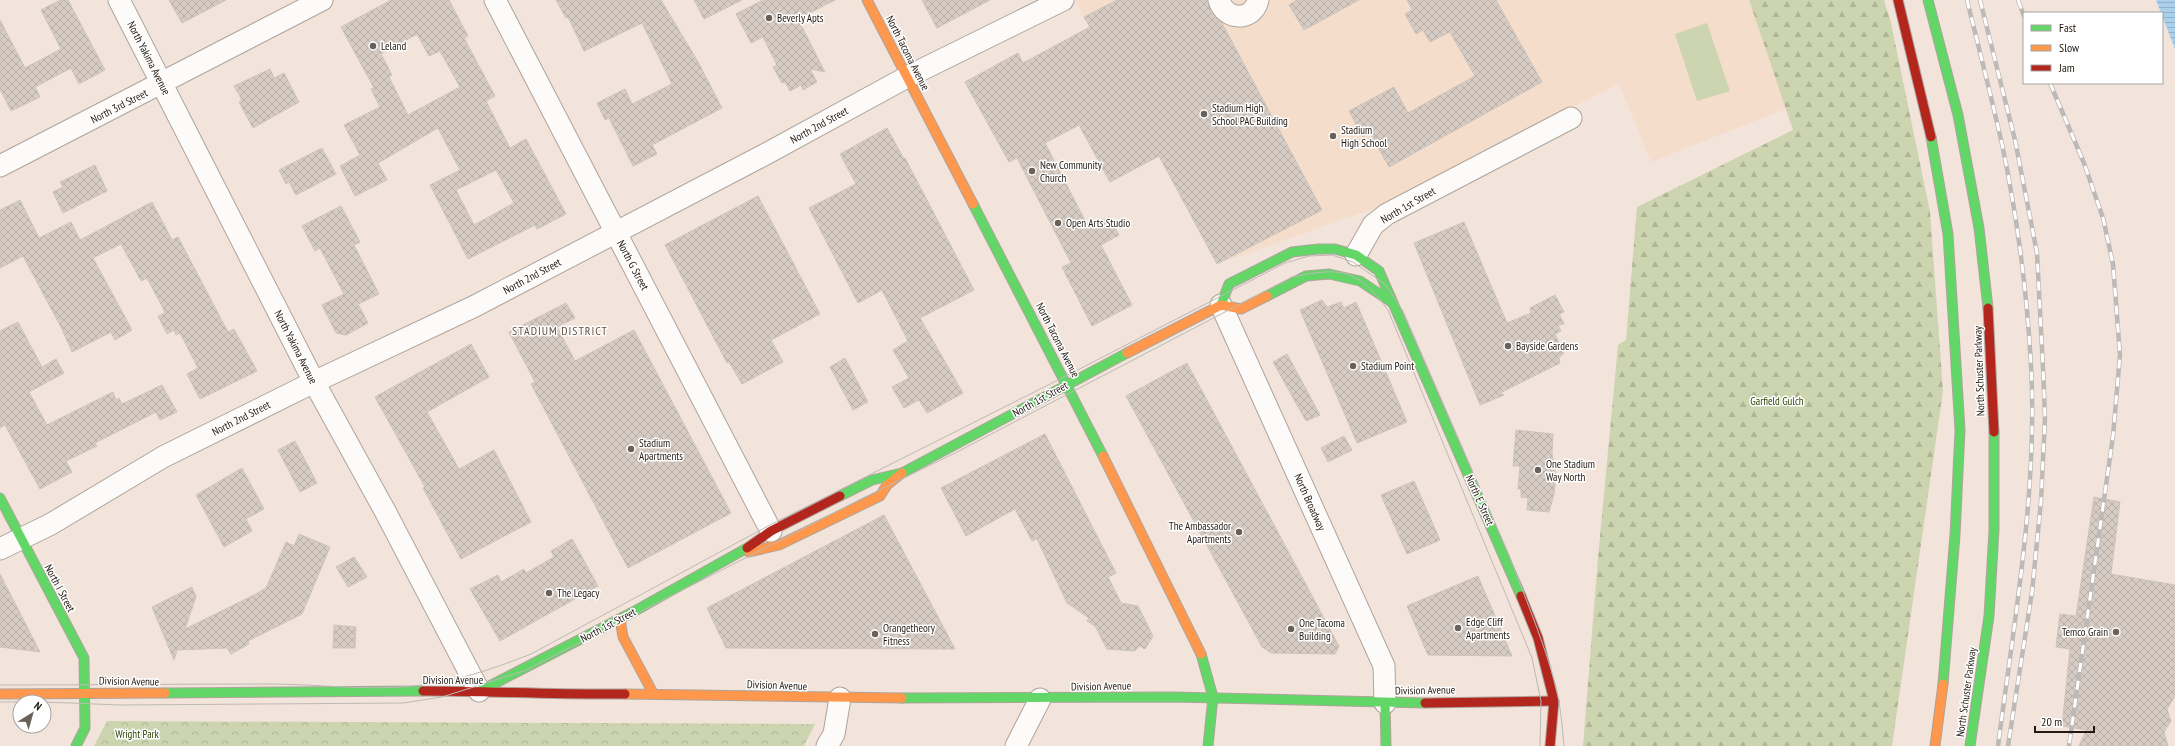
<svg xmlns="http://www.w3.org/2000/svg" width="2175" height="746" viewBox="0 0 2175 746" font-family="'PT Sans Narrow',sans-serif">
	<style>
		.built { fill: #f5ddcb }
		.grass { fill: #cdd4b0 }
		.forest { fill: url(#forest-firs) }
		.park { fill: url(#park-crowns) }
		.water { fill: url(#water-rules) }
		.building { fill: url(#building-cross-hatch); stroke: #cfc4bc; fill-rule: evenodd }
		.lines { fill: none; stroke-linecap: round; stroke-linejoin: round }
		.street-casing { stroke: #aea49b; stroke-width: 23 }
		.fast-casing { stroke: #aea49b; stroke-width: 11 }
		.slow-casing { stroke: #aea49b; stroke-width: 11 }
		.jam-casing { stroke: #aea49b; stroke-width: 11 }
		.street { stroke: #fdfbf9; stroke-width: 21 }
		.fast { stroke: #63d668; stroke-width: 9 }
		.slow { stroke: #ff974d; stroke-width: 9 }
		.jam { stroke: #b3261e; stroke-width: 9 }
		.tram { stroke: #bcb9b6; stroke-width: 1 }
		.rail-casing { stroke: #bcb9b6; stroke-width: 4.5 }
		.rail { stroke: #fff; stroke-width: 3; stroke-dasharray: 9; stroke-linecap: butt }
		.poi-dot { fill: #6b6058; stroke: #fff; stroke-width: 1.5 }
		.labels { text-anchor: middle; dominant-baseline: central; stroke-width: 3; stroke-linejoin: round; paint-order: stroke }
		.poi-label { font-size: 11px; fill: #221912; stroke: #fff; text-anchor: start }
		.street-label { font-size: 11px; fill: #221912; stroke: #fff }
		.park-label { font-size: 11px; fill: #2f4500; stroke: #fff }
		.neighbourhood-label { font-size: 12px; letter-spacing: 1px; fill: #634d3d; stroke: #fff }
	</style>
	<defs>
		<pattern id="forest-firs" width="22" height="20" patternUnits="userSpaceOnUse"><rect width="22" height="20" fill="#cdd4b0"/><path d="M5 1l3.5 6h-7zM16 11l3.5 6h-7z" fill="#b0b596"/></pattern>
		<pattern id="park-crowns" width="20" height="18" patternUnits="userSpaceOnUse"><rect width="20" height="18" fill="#cdd4b0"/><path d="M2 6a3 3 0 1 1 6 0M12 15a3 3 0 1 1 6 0" fill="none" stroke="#b0b596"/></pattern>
		<pattern id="water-rules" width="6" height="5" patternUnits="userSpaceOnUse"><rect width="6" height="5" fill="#abd0ec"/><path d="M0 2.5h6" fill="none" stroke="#93b2c9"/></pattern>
		<pattern id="building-cross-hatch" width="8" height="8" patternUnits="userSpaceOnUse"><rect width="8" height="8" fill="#d6ccc4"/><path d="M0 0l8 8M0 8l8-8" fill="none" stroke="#b7afa7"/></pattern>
	</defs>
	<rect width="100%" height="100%" fill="#f2e4da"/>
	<polygon class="built" points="1075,0 1749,0 1786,109 1651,162 1619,83 1381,206 1217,264"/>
	<polygon class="grass" points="1707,23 1730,91 1697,101 1675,34"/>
	<polygon class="forest" points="1749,0 1884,0 1891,23 1930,212 1943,391 1892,746 1583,746 1598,558 1618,345 1626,340 1637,207 1793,130"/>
	<polygon class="park" points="107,721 815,724 804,746 94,746"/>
	<polygon class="water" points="2156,0 2175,0 2175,49"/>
	<g class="building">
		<polygon points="60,0 68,0 105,70 79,84 71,68 35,87 40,97 11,111 0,89 0,20 25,68 61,49 41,10"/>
		<polygon points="169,0 226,0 182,23"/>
		<path d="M391,0H449L468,36L464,38L495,96L486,101L510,148L526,139L566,214L537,229L535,225L468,259L430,185L460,170L438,128L378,163L387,180L355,196L340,166L360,155L344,125L380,107L371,89L374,88L341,27ZM417,34L429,56L440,51L460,87L408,115L389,77L392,75L381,54ZM496,170L514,203L474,225L456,190Z"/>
		<polygon points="556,0 661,0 697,60 722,108 652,145 657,154 633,166 609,118 605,120 597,103 625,89 632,104 672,84 642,23 584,51 568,17 566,18"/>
		<polygon points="694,0 742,0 704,19"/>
		<polygon points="763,0 835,0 798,19 825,72 810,69 817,82 803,90 801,85 790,91 785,82 782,83 773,67 777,65 763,37 751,43 736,14"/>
		<polygon points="922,0 990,0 937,28"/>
		<polygon points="1117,0 1207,0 1211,12 1222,23 1322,210 1217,264 1159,156 1110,182 1079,125 1045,143 1089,228 1109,217 1119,235 1101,245 1132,305 1092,326 1062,267 1071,263 1017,158 1009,162 965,82 1018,53 1023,63 1090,27 1084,17"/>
		<polygon points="1297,0 1359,0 1304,30 1289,5"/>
		<polygon points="1407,0 1496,0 1542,82 1389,167 1370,133 1363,137 1349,111 1394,87 1408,113 1475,76 1450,32 1430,42 1423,30 1416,34 1405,14 1412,10"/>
		<polygon points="270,69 274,78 284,73 299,102 253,128 239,102 242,100 234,86"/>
		<polygon points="887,128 904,159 905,158 974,290 920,318 963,393 927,413 919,400 904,408 892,387 909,378 893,350 908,341 882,290 858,303 809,208 856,184 840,154"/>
		<polygon points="322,148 336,174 296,195 289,182 286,184 279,170"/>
		<polygon points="95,165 107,191 63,213 53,192 63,187 60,182"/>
		<polygon points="758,196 820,314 771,340 783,362 742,384 729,362 727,363 665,245"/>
		<polygon points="20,200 39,238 71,222 80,240 152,202 172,240 178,237 228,332 234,329 257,371 200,399 187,374 198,368 180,333 176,335 174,330 167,334 158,316 165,313 163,308 147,278 141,281 121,244 93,258 132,330 115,340 111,332 72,352 62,329 23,256 0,268 0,210"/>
		<polygon points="341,206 360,242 354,245 379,294 358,304 368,323 346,335 336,333 322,305 344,294 320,248 315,251 302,226"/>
		<polygon points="1464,222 1507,323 1531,313 1530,308 1555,295 1564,312 1559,314 1564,324 1558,325 1561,331 1555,334 1564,353 1559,358 1560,363 1500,393 1504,395 1480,405 1414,243"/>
		<polygon points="1322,300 1327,307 1341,302 1344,308 1356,302 1407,422 1357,443 1300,310"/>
		<polygon points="566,303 575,318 557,327 575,361 634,330 731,513 628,568 531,384 535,382 509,332"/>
		<polygon points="18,322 42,367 56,359 64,373 29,392 47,425 113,392 116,400 119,398 122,404 162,385 177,412 160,420 156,412 95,443 97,446 66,461 72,472 40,489 5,425 0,428 0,331"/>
		<polygon points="471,344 489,377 427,412 459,469 494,450 531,522 461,559 423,488 425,487 375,397"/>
		<polygon points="1287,354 1320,415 1306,421 1273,362"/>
		<polygon points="845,358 868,402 853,410 830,367"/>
		<polygon points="1187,363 1339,646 1335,654 1271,653 1262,647 1126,396"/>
		<polygon points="1516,430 1553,434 1552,453 1556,475 1554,494 1549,512 1527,510 1528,498 1521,497 1521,489 1518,489 1520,466 1513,466"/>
		<polygon points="1045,434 1116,573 1108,577 1121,603 1138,606 1153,636 1145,649 1139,646 1135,651 1107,649 1095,626 1087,621 1089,618 1067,603 1037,539 1032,541 1015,509 966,536 941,488"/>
		<polygon points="1344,436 1352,450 1328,462 1321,448"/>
		<polygon points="295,441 317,483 300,492 278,450"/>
		<polygon points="242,468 264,509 246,519 252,531 224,547 196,495"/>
		<polygon points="1414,481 1440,540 1407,554 1381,495"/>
		<polygon points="2094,497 2120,502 2111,574 2175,585 2175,696 2167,709 2171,721 2164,732 2168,746 2079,746 2086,730 2062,726 2070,649 2056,647 2060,614 2076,616"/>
		<polygon points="884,515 955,649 726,648 707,608"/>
		<polygon points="299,534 330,547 302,614 248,641 249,644 231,654 227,648 177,650 174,660 152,607 192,587 196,597 185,629 254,595 266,588 286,542 294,546"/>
		<polygon points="572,539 598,586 500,641 470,589 498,575 501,582 524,569 526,573 554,557 551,551"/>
		<polygon points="354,557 367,577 348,587 336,567"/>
		<polygon points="0,574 40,652 0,647"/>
		<polygon points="1478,576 1512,656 1428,655 1407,606"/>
		<polygon points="334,625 356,627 355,648 333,648"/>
	</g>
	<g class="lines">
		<g class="street-casing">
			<g id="street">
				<polyline points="119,0 314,382 385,511 479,691"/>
				<polyline points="495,0 771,531"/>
				<path d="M1219,0C1225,21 1253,22 1258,0"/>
				<polyline points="0,166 322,0"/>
				<polyline points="1356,255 1373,225 1387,214 1571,118"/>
				<polyline points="1221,305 1384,666 1385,703"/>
				<polyline points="0,549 51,524 163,457 314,382 475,306 764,155 907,77 1063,0"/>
				<polyline points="827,746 834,734 840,698"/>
				<polyline points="1016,746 1040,699"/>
			</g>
		</g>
		<g class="fast-casing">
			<g id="fast">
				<polyline points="1928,0 1958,115 1979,228 1988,308"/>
				<polyline points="1931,137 1948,234 1960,430 1955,535 1943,684"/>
				<polyline points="973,204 1103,456"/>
				<polyline points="1267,296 1306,276 1329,274 1360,281 1393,303"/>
				<polyline points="1221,305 1229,284 1292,252 1318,249 1335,249 1356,255 1379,271 1521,596"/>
				<polyline points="840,496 872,480 902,473 1127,353"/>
				<polyline points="0,498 84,658 85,728 76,746"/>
				<polyline points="1201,654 1213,697 1208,746"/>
				<polyline points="480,691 633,612 747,548"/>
				<polyline points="165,693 423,691"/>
				<polyline points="902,698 1173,697 1425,703"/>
				<polyline points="1385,703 1386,746"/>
				<polyline points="1970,746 1989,616 1994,530 1994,432"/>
			</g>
		</g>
		<g class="slow-casing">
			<g id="slow">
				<polyline points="867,0 973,204"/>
				<polyline points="1127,353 1221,305 1241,309 1267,296"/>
				<polyline points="1103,456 1201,654"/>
				<polyline points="749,552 779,545 880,496 887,485 902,473"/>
				<polyline points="620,619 623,637 653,693"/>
				<polyline points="0,694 165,693"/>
				<polyline points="625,694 902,698"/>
				<polyline points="1935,746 1943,684"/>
			</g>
		</g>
		<g class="jam-casing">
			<g id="jam">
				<polyline points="1898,0 1931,137"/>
				<polyline points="1988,308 1994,432"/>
				<polyline points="747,548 771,531 840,496"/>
				<polyline points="1521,596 1538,638 1554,701 1550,746"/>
				<path d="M423,691C490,691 558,695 625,694"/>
				<polyline points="1425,703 1554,701"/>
			</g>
		</g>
		<use href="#street" class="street"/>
		<use href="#fast" class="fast"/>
		<use href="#slow" class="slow"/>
		<use href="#jam" class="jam"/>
		<g class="tram">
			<path d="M0,685C90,685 180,684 269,684C318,684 366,691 414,686C455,682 493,669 531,654L768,526L1064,377L1285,263L1309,256L1332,255L1353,262L1385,284L1403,311L1509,555C1524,595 1541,635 1553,676C1560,699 1562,723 1564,746"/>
			<polyline points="0,702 20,702"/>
			<path d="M44,702L120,705L403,703L442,697L524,671L861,499L955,453L1292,277C1341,267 1357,268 1388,310L1532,658L1541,701L1540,746"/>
		</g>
		<g class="rail-casing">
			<g id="rail">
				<path d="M1967,0C1979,48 1991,96 2002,144C2017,216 2027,291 2031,365C2038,490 2014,622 1998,746"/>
				<polyline points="1980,0 2015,140 2037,253 2043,368 2045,418 2041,501 2032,592 2008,746"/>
				<polyline points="2018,0 2024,16"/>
				<polyline points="2050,83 2084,163 2103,218 2113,264 2120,355 2113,436 2069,746"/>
			</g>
		</g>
		<use href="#rail" class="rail"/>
	</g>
	<g class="poi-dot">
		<circle cx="769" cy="18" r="4"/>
		<circle cx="373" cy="46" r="4"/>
		<circle cx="1204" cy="114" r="4"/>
		<circle cx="1333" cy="136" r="4"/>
		<circle cx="1032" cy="171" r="4"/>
		<circle cx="1058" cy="223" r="4"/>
		<circle cx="1508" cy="346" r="4"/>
		<circle cx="1353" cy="366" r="4"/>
		<circle cx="631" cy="449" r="4"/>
		<circle cx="1538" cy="470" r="4"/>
		<circle cx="1239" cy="532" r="4"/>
		<circle cx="549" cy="593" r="4"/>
		<circle cx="1458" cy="628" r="4"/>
		<circle cx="1291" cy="629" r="4"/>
		<circle cx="2116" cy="632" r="4"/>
		<circle cx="875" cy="634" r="4"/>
	</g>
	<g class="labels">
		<g class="poi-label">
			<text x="777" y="18">Beverly Apts</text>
			<text x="381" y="46">Leland</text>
			<text x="1212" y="108">Stadium High<tspan x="1212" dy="13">School PAC Building</tspan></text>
			<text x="1341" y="130">Stadium<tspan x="1341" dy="13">High School</tspan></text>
			<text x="1040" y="165">New Community<tspan x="1040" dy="13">Church</tspan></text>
			<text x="1066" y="223">Open Arts Studio</text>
			<text x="1516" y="346">Bayside Gardens</text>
			<text x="1361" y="366">Stadium Point</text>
			<text x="639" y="443">Stadium<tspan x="639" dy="13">Apartments</tspan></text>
			<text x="1546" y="464">One Stadium<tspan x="1546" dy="13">Way North</tspan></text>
			<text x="1231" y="526" text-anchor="end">The Ambassador<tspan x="1231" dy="13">Apartments</tspan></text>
			<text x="557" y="593">The Legacy</text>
			<text x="1466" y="622">Edge Cliff<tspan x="1466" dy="13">Apartments</tspan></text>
			<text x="1299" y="623">One Tacoma<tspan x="1299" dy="13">Building</tspan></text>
			<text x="883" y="628">Orangetheory<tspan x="883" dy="13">Fitness</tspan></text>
			<text x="2108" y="632" text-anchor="end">Temco Grain</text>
		</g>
		<g class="street-label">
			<text transform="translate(908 53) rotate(63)">North Tacoma Avenue</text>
			<text transform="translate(149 58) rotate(63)">North Yakima Avenue</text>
			<text transform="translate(119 106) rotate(-27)">North 3rd Street</text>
			<text transform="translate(819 125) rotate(-29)">North 2nd Street</text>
			<text transform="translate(1408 205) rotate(-30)">North 1st Street</text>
			<text transform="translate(633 265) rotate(62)">North G Street</text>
			<text transform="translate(532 276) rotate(-28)">North 2nd Street</text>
			<text transform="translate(1058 340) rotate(63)">North Tacoma Avenue</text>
			<text transform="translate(296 347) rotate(63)">North Yakima Avenue</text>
			<text transform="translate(1979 371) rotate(-92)">North Schuster Parkway</text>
			<text transform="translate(1040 399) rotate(-29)">North 1st Street</text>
			<text transform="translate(241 418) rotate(-27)">North 2nd Street</text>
			<text transform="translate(1480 500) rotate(66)">North E Street</text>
			<text transform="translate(1310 502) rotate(66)">North Broadway</text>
			<text transform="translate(60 588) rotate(62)">North I Street</text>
			<text transform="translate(608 625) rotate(-28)">North 1st Street</text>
			<text x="453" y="680">Division Avenue</text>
			<text transform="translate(129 681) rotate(1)">Division Avenue</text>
			<text transform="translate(777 685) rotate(2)">Division Avenue</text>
			<text transform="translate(1101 686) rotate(-1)">Division Avenue</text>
			<text transform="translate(1425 690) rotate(-1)">Division Avenue</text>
			<text transform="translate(1966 692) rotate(-82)">North Schuster Parkway</text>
		</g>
		<g class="park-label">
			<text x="1777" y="401">Garfield Gulch</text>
			<text x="137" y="734">Wright Park</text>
		</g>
		<g class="neighbourhood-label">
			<text x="560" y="330">STADIUM DISTRICT</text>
		</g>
	</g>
	<rect x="2023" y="12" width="140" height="72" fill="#ffffff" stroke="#a7a3a0"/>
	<rect x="2031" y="25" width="20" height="6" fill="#63d668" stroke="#a7a3a0"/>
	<text x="2059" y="32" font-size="12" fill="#221912">Fast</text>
	<rect x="2031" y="45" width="20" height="6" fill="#ff974d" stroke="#a7a3a0"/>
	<text x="2059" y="52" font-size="12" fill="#221912">Slow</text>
	<rect x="2031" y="65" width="20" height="6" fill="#b3261e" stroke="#a7a3a0"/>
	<text x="2059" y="72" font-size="12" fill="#221912">Jam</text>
	<g transform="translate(32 714) rotate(37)"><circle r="19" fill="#ffffff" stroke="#a7a3a0"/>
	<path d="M0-3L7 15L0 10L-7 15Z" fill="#6b6058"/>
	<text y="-6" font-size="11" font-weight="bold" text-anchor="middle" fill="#221912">N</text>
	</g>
	<path d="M2035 726v6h59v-6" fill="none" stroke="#221912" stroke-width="2"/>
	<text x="2041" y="726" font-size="12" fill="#221912" stroke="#ffffff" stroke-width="3" paint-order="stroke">20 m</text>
</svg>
